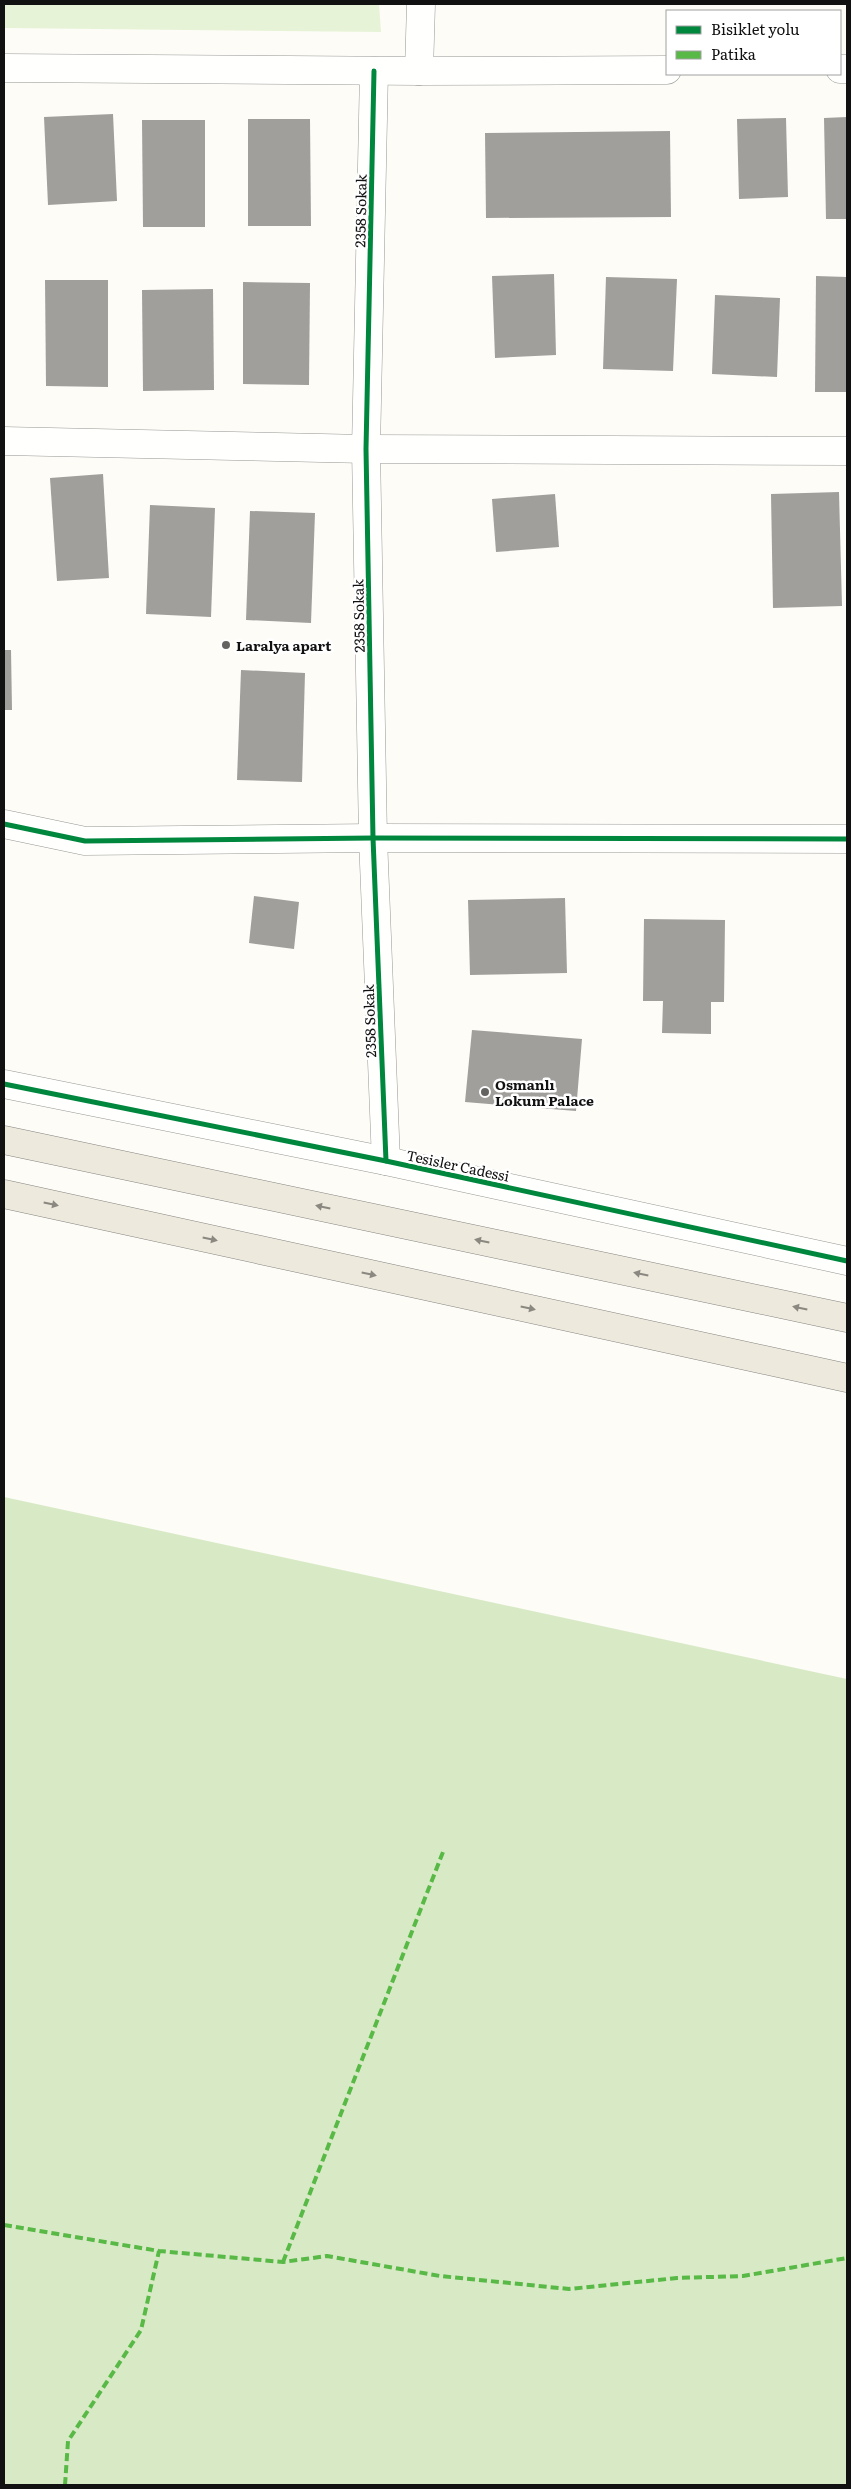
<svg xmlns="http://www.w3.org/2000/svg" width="851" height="2489" viewBox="0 0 851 2489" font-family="Literata,serif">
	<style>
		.green { fill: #e7f3d7 }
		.forest { fill: #d8eac5 }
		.building { fill: #a19f9c }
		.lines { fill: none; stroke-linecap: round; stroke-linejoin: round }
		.street-casing { stroke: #979795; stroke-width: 29 }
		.primary-casing { stroke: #858482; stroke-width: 29 }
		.street { stroke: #fffffe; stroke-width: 28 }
		.primary { stroke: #ede9dc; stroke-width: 28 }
		.quiet { stroke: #58b947; stroke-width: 4; stroke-dasharray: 8 4; stroke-linecap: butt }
		.cycleway-casing { stroke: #fff; stroke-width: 8 }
		.cycleway { stroke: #00873e; stroke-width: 5 }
		.oneway { fill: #8a8881 }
		.poi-dot { fill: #646362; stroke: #fff; stroke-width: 2 }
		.labels { text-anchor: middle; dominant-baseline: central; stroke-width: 5; stroke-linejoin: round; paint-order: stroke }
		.street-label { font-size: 14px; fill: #111; stroke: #fff }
		.poi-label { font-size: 14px; font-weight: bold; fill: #111; stroke: #fff; text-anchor: start }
	</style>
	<rect width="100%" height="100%" fill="#fdfcf7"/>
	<polygon class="green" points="4,4 379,4 381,32 4,28"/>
	<polygon class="forest" points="4,1497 847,1679 847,2485 4,2485"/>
	<g class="building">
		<polygon points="113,114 117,201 48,205 44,117"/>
		<polygon points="847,117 847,219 826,219 824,118"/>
		<polygon points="786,118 788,197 739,199 737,119"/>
		<polygon points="248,119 310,119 311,226 248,226"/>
		<polygon points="142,120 205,120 205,227 143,227"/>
		<polygon points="670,131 671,217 486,218 485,133"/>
		<polygon points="554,274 556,355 495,358 492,276"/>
		<polygon points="816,276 847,277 847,392 815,392"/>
		<polygon points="606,277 677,279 673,371 603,369"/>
		<polygon points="45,280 108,280 108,387 46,386"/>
		<polygon points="243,282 310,283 309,385 243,384"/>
		<polygon points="213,289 214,390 143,391 142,290"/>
		<polygon points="715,295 780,298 777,377 712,374"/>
		<polygon points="103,474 109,578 57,581 50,478"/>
		<polygon points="839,492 842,606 773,608 771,494"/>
		<polygon points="555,494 559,547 496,552 492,499"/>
		<polygon points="150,505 215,508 211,617 146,614"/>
		<polygon points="250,511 315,513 311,623 246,620"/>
		<polygon points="4,650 11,650 12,710 4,710"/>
		<polygon points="241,670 305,673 302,782 237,780"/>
		<polygon points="254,896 299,902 294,949 249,943"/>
		<polygon points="565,898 567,973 470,975 468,900"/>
		<polygon points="644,919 725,920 724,1002 711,1002 711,1034 662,1033 663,1001 643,1001"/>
		<polygon points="472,1030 582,1039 576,1111 465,1102"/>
	</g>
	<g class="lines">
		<g class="street-casing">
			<g id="street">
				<polyline points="4,68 419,71 667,70"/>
				<polyline points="840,69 847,69"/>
				<polyline points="374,71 366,449 373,838 386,1161"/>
				<polyline points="419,71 421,4"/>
				<polyline points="4,441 366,449 847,451"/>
				<polyline points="4,824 85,841 373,838 847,839"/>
				<polyline points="4,1084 386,1161 847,1261"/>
			</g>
		</g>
		<g class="primary-casing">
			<g id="primary">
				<polyline points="4,1140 847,1318"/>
				<polyline points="4,1194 847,1378"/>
			</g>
		</g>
		<use href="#street" class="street"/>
		<use href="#primary" class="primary"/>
		<g class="quiet">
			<polyline points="4,2225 159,2251 283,2262 327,2256 440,2276 569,2289 677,2278 743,2276 847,2258"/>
			<polyline points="283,2262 443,1852"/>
			<polyline points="65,2485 68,2441 141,2330 159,2251"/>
		</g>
		<g class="cycleway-casing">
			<g id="cycleway">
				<polyline points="374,71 366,449 373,838 386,1161"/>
				<polyline points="4,824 85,841 373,838 847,839"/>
				<polyline points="4,1084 386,1161 847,1261"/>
			</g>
		</g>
		<use href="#cycleway" class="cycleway"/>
	</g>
	<defs><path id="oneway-solid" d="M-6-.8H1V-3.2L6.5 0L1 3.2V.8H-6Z" transform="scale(1.25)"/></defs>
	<g class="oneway">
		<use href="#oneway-solid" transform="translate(51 1204) rotate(12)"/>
		<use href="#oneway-solid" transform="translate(323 1207) rotate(-168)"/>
		<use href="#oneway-solid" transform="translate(210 1239) rotate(12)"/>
		<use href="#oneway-solid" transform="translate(482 1241) rotate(-168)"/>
		<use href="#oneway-solid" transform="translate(369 1274) rotate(12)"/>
		<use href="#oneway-solid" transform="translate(641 1274) rotate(-168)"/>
		<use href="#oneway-solid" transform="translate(528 1308) rotate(12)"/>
		<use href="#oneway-solid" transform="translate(800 1308) rotate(-168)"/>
	</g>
	<g class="poi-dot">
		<circle cx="226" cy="645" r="5"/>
		<circle cx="485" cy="1092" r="5"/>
	</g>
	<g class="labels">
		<g class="street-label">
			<text transform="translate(360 211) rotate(-89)">2358 Sokak</text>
			<text transform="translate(358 616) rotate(-91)">2358 Sokak</text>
			<text transform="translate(369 1021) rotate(-92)">2358 Sokak</text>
			<text transform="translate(458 1165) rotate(12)">Tesisler Cadessi</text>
		</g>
		<g class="poi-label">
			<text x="236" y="645">Laralya apart</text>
			<text x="495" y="1084">Osmanlı<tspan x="495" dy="16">Lokum Palace</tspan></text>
		</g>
	</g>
	<rect width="851" height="2489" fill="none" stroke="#111111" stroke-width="10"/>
	<rect x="666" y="10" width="175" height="65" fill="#ffffff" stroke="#a0a0a0"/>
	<rect x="676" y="26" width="25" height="8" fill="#00873e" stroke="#a0a0a0"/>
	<text x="711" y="35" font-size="15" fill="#111111">Bisiklet yolu</text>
	<rect x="676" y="51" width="25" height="8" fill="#58b947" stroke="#a0a0a0"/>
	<text x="711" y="60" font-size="15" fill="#111111">Patika</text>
</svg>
